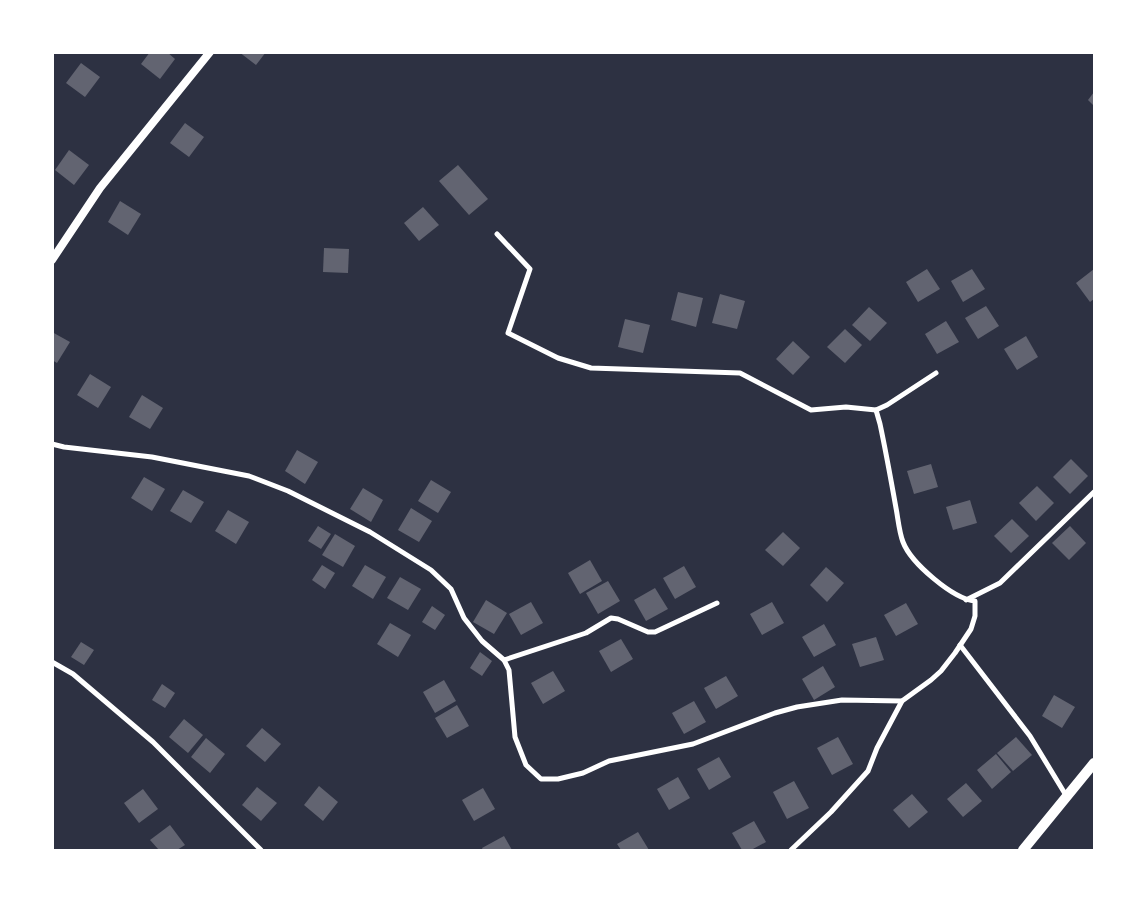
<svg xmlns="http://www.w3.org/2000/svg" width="1147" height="903" viewBox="0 0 1147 903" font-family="Raleway,sans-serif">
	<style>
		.building { fill: #626471 }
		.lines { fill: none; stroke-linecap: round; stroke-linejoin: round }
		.minor { stroke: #fff; stroke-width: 5 }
		.tertiary { stroke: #fff; stroke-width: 8 }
		.primary { stroke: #fff; stroke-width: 10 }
	</style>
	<rect width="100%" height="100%" fill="#2d3142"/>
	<g class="building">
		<polygon points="150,52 167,52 175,59 160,79 141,64"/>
		<polygon points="239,52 266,52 256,65"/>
		<polygon points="81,63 100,77 85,97 66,83"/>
		<polygon points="1094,92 1094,106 1088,100"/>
		<polygon points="185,123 204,137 189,157 170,143"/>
		<polygon points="69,150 89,165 74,185 55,170"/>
		<polygon points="458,165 488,199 469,215 439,181"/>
		<polygon points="120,201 141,214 128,235 108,222"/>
		<polygon points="423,207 439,225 419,241 404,223"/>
		<polygon points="324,248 349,249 348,273 323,272"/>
		<polygon points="927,269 940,289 918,302 906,282"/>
		<polygon points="972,269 985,289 963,302 951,281"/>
		<polygon points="1094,269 1094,299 1090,302 1076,283"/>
		<polygon points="678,292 703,298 696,327 671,320"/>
		<polygon points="720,294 745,301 737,329 712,323"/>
		<polygon points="986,306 999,326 978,339 965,318"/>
		<polygon points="869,307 887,323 870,341 852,325"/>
		<polygon points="625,319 650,325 643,353 618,347"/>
		<polygon points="946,321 959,342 937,354 925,334"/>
		<polygon points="845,329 862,345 845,363 827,347"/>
		<polygon points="52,332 70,342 57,363 52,360"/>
		<polygon points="1026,336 1038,357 1017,370 1004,349"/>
		<polygon points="793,341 810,357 793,375 776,359"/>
		<polygon points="90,374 111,387 98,408 77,395"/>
		<polygon points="142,395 163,408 150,429 129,417"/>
		<polygon points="297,450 318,462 305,484 285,471"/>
		<polygon points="1071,459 1088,476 1070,494 1053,477"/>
		<polygon points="931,464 938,487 914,494 907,471"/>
		<polygon points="144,477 165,489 152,511 131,498"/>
		<polygon points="431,480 451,492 438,513 418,501"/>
		<polygon points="1037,486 1054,503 1036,521 1019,503"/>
		<polygon points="363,488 383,500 371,522 350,509"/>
		<polygon points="183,490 204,502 191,523 170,511"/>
		<polygon points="970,500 977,523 953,530 946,507"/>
		<polygon points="411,508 432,521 419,542 398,530"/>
		<polygon points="228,510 249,522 236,544 215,531"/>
		<polygon points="1012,519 1029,536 1011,553 994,536"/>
		<polygon points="318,526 331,534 321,549 308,541"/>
		<polygon points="1070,526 1086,543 1069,560 1052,543"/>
		<polygon points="783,532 800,548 783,566 765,550"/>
		<polygon points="335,534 355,546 343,567 322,555"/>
		<polygon points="590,560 602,581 580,594 568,573"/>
		<polygon points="322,565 335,573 325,589 312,580"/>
		<polygon points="365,565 386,577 373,599 352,586"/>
		<polygon points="684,566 696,587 675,599 663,578"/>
		<polygon points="826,567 844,583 827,602 810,585"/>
		<polygon points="400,577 421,589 408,610 387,598"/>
		<polygon points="608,581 620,601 598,614 586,593"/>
		<polygon points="655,588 668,609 646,621 634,600"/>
		<polygon points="486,600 507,613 494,634 473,622"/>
		<polygon points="531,602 543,623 521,635 509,614"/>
		<polygon points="772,602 784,623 762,635 750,614"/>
		<polygon points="906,603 918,624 896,636 884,615"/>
		<polygon points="432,606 445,615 435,630 422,622"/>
		<polygon points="390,623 411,635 398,657 377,644"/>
		<polygon points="824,624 836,645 814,657 802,637"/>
		<polygon points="876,637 884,660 860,667 852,644"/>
		<polygon points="621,639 633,659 611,672 599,651"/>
		<polygon points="81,642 94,650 84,665 71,657"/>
		<polygon points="480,652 492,661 482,676 470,668"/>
		<polygon points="823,666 835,687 814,700 802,679"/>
		<polygon points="553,671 565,691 543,704 531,683"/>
		<polygon points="726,676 738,696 716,709 704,688"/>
		<polygon points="444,680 456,701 435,713 423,692"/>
		<polygon points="162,684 175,693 165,708 152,700"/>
		<polygon points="1054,695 1075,707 1062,728 1042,716"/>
		<polygon points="694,701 706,722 684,734 672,713"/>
		<polygon points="457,705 469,726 447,738 435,718"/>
		<polygon points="184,719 203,735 188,753 169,737"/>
		<polygon points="262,728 281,744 265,762 246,746"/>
		<polygon points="838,737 853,764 832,775 817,748"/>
		<polygon points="1016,737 1032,755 1013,771 997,753"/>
		<polygon points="206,738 225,754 210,773 191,757"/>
		<polygon points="996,754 1011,772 992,789 977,770"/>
		<polygon points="719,757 731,777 709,790 697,769"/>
		<polygon points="678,777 690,798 669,810 657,789"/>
		<polygon points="794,781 809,808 787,819 773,792"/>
		<polygon points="966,783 982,801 963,817 947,799"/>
		<polygon points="319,786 338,802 323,821 304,805"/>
		<polygon points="257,787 277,803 261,821 242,805"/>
		<polygon points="483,788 495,809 474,821 462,800"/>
		<polygon points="143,789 158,809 139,823 124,803"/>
		<polygon points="912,794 928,812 909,828 893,810"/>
		<polygon points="754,821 766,842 751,850 742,850 732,833"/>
		<polygon points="170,825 185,845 177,850 159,850 150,840"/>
		<polygon points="638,832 649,850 621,850 617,844"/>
		<polygon points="504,836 512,850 483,850 482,848"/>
	</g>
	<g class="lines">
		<g class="minor">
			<polyline points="497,234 530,269 508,333 558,358 591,368 740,373 811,410 846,407 876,410"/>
			<polyline points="52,444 64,447 152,457 249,476 288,491 370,532 431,570 451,589 464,618 482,641 504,660 509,670 515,737 526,765 541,779 558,779 583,773 609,761 693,744 775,713 797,707 842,700 902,701"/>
			<polyline points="966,600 1000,583 1094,492"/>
			<polyline points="960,645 1030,736 1067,797"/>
			<polyline points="504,660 586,633 611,618 618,619 648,632 655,632 717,603"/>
			<polyline points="52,662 73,674 153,742 261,850"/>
			<path d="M791,850L831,812L868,771L877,748L902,701L931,680L941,671L955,653L971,629L975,616V601C953,599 911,563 903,542C899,532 898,518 896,508C891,480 886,452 880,424L876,410L887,405L936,373"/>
		</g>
		<polyline class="tertiary" points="52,260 100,188 210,52"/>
		<polyline class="primary" points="1023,850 1094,763"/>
	</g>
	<rect width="1147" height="903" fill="none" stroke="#ffffff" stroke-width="108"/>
</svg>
